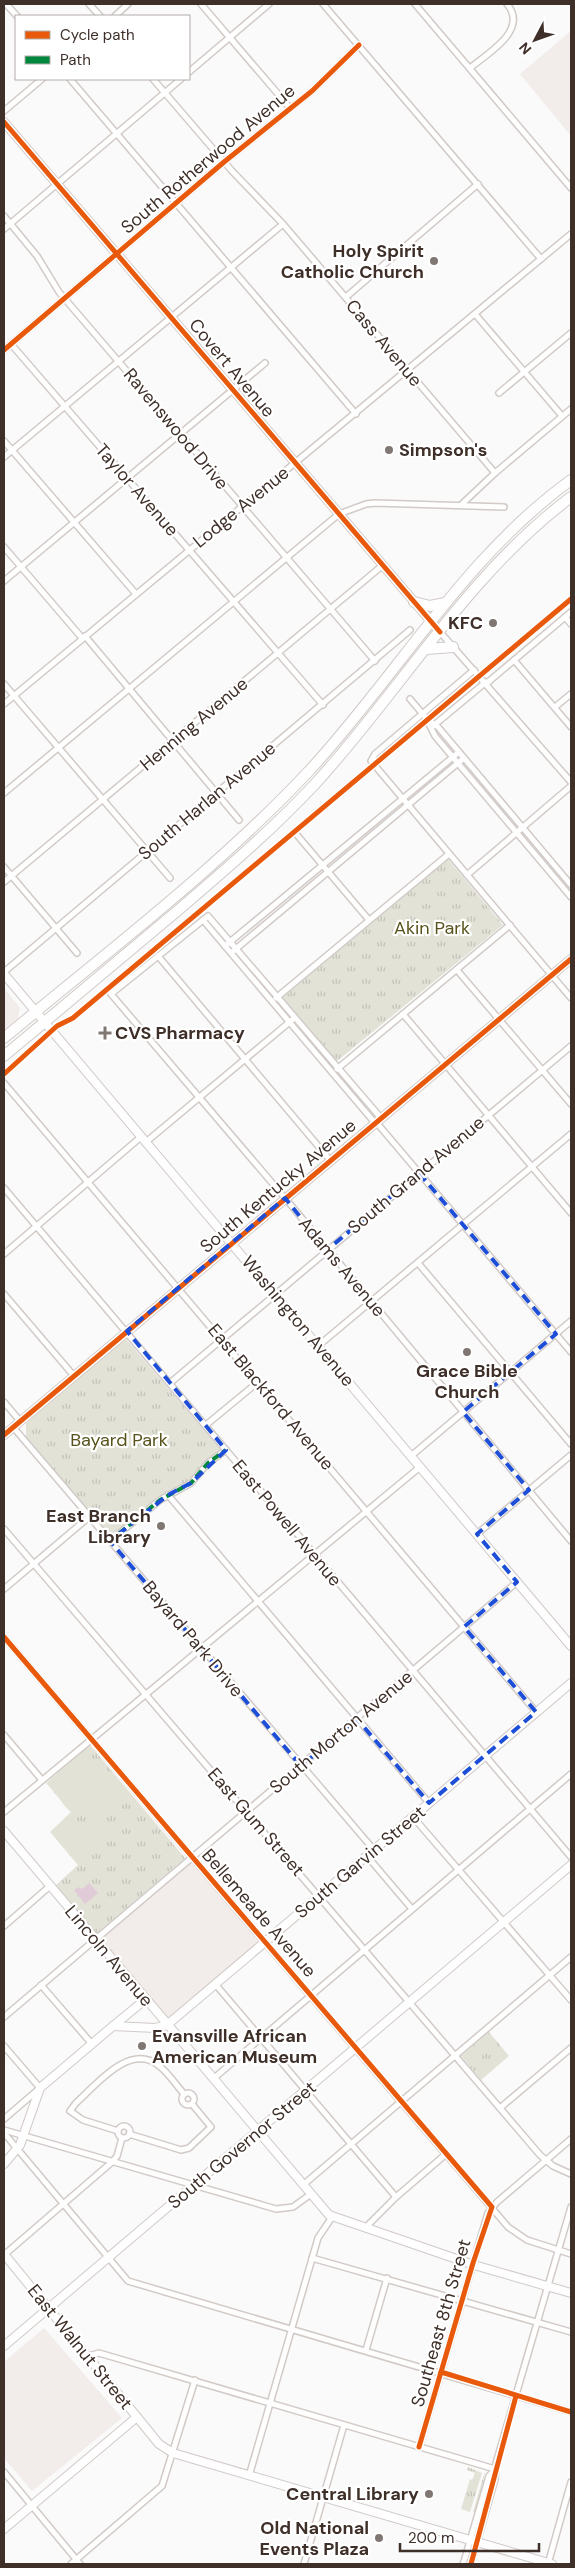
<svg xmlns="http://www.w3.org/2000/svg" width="575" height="2568" viewBox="0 0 575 2568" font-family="'DM Sans',sans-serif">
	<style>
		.built { fill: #f2ecea }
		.grass { fill: url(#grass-tufts) }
		.pitch { fill: #e3e2d7 }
		.water { fill: #e2cbd8 }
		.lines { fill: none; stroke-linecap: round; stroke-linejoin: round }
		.street-casing { stroke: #d1cac7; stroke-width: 8 }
		.secondary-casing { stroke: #d1cac7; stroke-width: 10 }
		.highway-casing { stroke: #d1cac7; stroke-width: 12 }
		.street { stroke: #fefefe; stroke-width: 5 }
		.secondary { stroke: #fefefe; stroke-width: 8 }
		.highway { stroke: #fefefe; stroke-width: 10 }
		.quiet { stroke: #00873e; stroke-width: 4; stroke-dasharray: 8 4; stroke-linecap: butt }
		.cycleway-casing { stroke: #fff; stroke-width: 8 }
		.cycleway { stroke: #e8590c; stroke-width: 5 }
		.marked { fill: none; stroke: #1d4ed8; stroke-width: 4; stroke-dasharray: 10 6; stroke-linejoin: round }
		.poi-dot { fill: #807672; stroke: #fff; stroke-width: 2 }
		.labels { text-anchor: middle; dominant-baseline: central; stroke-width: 4.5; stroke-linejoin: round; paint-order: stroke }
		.street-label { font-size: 18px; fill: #3e2f29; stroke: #fff }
		.poi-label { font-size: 18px; font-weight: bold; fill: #3e2f29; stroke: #fff; text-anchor: end }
		.park-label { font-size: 18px; fill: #57521a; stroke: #fff }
	</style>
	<defs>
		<pattern id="grass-tufts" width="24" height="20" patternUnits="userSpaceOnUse" patternTransform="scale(1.25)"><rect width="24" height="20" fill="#e3e2d7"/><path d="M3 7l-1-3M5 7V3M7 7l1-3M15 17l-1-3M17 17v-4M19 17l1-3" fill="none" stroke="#c4c2b9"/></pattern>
	</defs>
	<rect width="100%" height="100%" fill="#fafafa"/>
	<g class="built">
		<polygon points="571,31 571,136 520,74"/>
		<polygon points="4,988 20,1008 18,1018 4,1030"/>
		<polygon points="193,1859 264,1942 168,2023 99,1939"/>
		<polygon points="44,2328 122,2418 32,2491 4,2458 4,2362"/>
	</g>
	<g class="grass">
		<polygon points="448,859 503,925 336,1062 282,998"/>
		<polygon points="125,1338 222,1451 189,1483 166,1494 111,1538 26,1439 26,1423"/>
		<polygon points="90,1745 185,1858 96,1934 55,1886 78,1865 50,1832 71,1812 46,1783"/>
		<polygon points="489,2032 509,2056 481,2080 461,2056"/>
		<polygon points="468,2467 482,2473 470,2512 461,2509 470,2479 472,2480 475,2473 467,2470"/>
		<polygon points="485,2473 476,2513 473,2512 484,2474"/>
	</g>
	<g class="pitch">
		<path d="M86,1756L91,1757L127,1798C114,1810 89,1822 71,1812C64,1807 57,1794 51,1787Z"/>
		<polygon points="72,1816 86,1833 89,1831 84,1826 94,1817 107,1832 78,1857 70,1847 72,1845 58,1828"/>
	</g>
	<polygon class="water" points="89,1883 98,1893 85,1904 74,1890 79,1887 82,1889"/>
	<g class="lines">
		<g class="street-casing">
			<g id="street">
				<polyline points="6,4 17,16"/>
				<polyline points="89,4 100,16"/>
				<polyline points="201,4 290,108"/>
				<polyline points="323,4 541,259"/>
				<polyline points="415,4 571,188"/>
				<polyline points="115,16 128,4"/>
				<path d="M470,68C488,53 529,30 507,4"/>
				<polyline points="189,72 269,4"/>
				<polyline points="70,79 356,414"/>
				<polyline points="153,79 232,171 283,224 495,473"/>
				<polyline points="4,111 42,79"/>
				<polyline points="4,216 37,256 59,292 375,661"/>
				<polyline points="4,229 181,79"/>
				<polyline points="346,297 478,184"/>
				<polyline points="475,314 562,416"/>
				<polyline points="11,344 323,705"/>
				<polyline points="4,350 224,162 312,91 359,45"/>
				<polyline points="499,393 571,333"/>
				<polyline points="4,441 136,594"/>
				<polyline points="4,457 283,224"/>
				<polyline points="462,504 495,473 571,409"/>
				<polyline points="4,547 82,638"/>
				<polyline points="4,581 265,363"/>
				<polyline points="565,617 571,624"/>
				<polyline points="440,632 571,782"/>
				<polyline points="85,636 239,820"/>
				<polyline points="514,660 571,727"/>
				<polyline points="474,670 375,754 371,761 571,998"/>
				<polyline points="487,683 571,612"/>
				<polyline points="4,684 170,878"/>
				<polyline points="410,699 427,719 438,727 571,885"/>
				<polyline points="4,704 571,234"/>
				<polyline points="555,707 571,694"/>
				<polyline points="427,720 435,736 571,897"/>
				<polyline points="433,726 486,682"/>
				<polyline points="4,793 339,514 366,504 375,503 504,507"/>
				<polyline points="297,835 369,920"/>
				<polyline points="4,867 77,953"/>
				<polyline points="467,875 571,786"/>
				<polyline points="4,882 383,565"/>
				<polyline points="203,920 375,1123"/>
				<polyline points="225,946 459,752"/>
				<polyline points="231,953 464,758"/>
				<polyline points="158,956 330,1160"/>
				<polyline points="457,970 571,1104"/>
				<polyline points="4,972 410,630"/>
				<polyline points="276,998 449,854"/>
				<polyline points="403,1014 571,1213"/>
				<polyline points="337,1069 510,925"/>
				<polyline points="4,1083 536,1712"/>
				<polyline points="381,1118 208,916 111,994 285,1198 571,1541"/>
				<polyline points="376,1122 571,1352"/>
				<polyline points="146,1142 292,1020"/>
				<polyline points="4,1188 571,1857"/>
				<polyline points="4,1254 142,1136"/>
				<polyline points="418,1263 571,1444"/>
				<polyline points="4,1294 74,1376"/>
				<polyline points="318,1346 571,1134"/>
				<polyline points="170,1383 571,1046"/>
				<polyline points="4,1402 20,1421"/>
				<polyline points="206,1425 258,1382"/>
				<polyline points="13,1427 374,1850"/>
				<polyline points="411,1456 571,1321"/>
				<polyline points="168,1495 429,1803"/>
				<polyline points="4,1529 540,2155 553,2166 571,2174"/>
				<polyline points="477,1534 571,1455"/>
				<polyline points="110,1541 160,1500 191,1483 208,1463 226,1450"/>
				<polyline points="4,1589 89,1517"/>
				<polyline points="4,1637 508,2227 527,2240 571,2254"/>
				<polyline points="4,1735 42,1780"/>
				<polyline points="4,1812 420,1467"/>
				<polyline points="413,1817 571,2000"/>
				<polyline points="367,1856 412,1909"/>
				<polyline points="4,1926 50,1886"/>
				<polyline points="41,1985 92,2044"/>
				<polyline points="216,1985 396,2197"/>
				<polyline points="4,2017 517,1582"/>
				<polyline points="4,2046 40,2088 4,2119"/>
				<polyline points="213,2079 571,1774"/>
				<circle cx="188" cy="2099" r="6"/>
				<polyline points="500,2108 571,2048"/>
				<circle cx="124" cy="2132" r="6"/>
				<polyline points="4,2130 276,2209 293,2207 311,2194"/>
				<path d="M118,2131L83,2120L70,2111L76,2103C96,2085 129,2043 158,2065C168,2072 176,2085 184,2094"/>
				<polyline points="4,2133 128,2281 571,2412"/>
				<polyline points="129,2134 181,2150 189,2148 211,2127 192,2104"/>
				<polyline points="303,2185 571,1957"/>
				<polyline points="365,2228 396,2197 446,2154"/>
				<polyline points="4,2255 112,2162 117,2156 122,2138"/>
				<polyline points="312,2258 571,2332"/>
				<polyline points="366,2350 387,2278"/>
				<polyline points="88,2356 99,2353 495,2469"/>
				<polyline points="419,2447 488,2213 497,2202 571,2139"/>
				<polyline points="4,2472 80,2564"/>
				<polyline points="249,2476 318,2238 332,2217"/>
				<polyline points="465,2558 489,2476 495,2469"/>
				<polyline points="472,2560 495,2479 496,2463 571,2207"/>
				<polyline points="71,2564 162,2486 195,2380"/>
				<polyline points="304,2564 344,2425"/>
				<polyline points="463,2564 464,2561"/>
				<polyline points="548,2564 571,2482"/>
			</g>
		</g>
		<g class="secondary-casing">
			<g id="secondary">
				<polyline points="4,122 440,632"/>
				<polyline points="4,974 571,1646"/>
				<polyline points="4,1435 571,959"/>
				<polyline points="4,1831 329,2215 474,2265 571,2293"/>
				<polyline points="113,2026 146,1999"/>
				<polyline points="4,2164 20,2145 40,2088 113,2026 155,2028 167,2025 571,1683"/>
				<polyline points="4,2254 137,2417 159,2444 173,2453 552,2564"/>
				<polyline points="4,2346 571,1865"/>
				<polyline points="4,2529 137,2417"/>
			</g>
		</g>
		<g class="highway-casing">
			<g id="highway">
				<polyline points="414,602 430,606 445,603"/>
				<polyline points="427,649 453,647"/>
				<path d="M4,1038C107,952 217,869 309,771C398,675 464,557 571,480"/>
				<path d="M4,1056C61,1008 119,960 176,912C224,871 272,830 315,784C401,690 468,574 571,497"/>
			</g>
		</g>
		<use href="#street" class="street"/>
		<use href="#secondary" class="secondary"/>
		<use href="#highway" class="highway"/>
		<polyline class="quiet" points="110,1541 160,1500 191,1483 208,1463 226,1450"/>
		<g class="cycleway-casing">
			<g id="cycleway">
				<polyline points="4,122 440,632"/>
				<polyline points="4,350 224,162 312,91 359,45"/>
				<polyline points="4,1074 57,1026 73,1018 571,599"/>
				<polyline points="4,1435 571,959"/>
				<polyline points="4,1637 492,2207 473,2263 419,2447"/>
				<polyline points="441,2372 571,2412"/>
				<polyline points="471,2564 516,2396"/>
			</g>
		</g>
		<use href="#cycleway" class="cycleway"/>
	</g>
	<path class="marked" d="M419,1173L556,1334L463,1412L529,1490L477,1534L517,1582L464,1627L536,1712L429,1803L357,1719L301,1766L110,1541L168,1495L191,1483L226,1450L127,1331L285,1198L327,1250Z"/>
	<g class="poi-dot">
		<circle cx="434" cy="261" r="5"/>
		<circle cx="389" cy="450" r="5"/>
		<circle cx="493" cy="623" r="5"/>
		<path d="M102.5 1025.5h5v5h5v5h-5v5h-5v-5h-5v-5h5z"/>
		<circle cx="467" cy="1352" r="5"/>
		<circle cx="161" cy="1526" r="5"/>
		<circle cx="142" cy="2046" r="5"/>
		<circle cx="429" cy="2494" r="5"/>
		<circle cx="379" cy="2538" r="5"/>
	</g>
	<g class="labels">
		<g class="street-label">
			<text transform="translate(208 159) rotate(-40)">South Rotherwood Avenue</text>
			<text transform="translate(384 343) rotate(50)">Cass Avenue</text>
			<text transform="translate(232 368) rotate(50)">Covert Avenue</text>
			<text transform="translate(176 429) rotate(50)">Ravenswood Drive</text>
			<text transform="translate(137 490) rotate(49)">Taylor Avenue</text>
			<text transform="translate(241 507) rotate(-39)">Lodge Avenue</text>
			<text transform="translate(194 724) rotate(-40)">Henning Avenue</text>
			<text transform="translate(207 801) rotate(-40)">South Harlan Avenue</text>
			<text transform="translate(416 1175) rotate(-40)">South Grand Avenue</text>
			<text transform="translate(278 1186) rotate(-40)">South Kentucky Avenue</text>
			<text transform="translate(342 1267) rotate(50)">Adams Avenue</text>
			<text transform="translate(298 1321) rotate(50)">Washington Avenue</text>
			<text transform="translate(271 1397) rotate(50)">East Blackford Avenue</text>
			<text transform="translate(287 1523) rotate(50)">East Powell Avenue</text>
			<text transform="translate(193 1639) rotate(50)">Bayard Park Drive</text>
			<text transform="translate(341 1732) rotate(-40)">South Morton Avenue</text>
			<text transform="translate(256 1822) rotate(49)">East Gum Street</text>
			<text transform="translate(360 1862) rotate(-40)">South Garvin Street</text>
			<text transform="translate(259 1913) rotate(49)">Bellemeade Avenue</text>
			<text transform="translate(109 1956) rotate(50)">Lincoln Avenue</text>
			<text transform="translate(242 2145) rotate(-40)">South Governor Street</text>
			<text transform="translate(441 2323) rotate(-74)">Southeast 8th Street</text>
			<text transform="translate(80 2347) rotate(51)">East Walnut Street</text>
		</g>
		<g class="poi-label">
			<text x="424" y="251">Holy Spirit<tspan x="424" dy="21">Catholic Church</tspan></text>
			<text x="399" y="450" text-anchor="start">Simpson's</text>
			<text x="483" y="623">KFC</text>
			<text x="115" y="1033" text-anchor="start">CVS Pharmacy</text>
			<text x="467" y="1371" text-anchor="middle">Grace Bible<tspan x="467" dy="21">Church</tspan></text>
			<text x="151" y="1516">East Branch<tspan x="151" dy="21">Library</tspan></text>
			<text x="152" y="2036" text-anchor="start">Evansville African<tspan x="152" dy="21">American Museum</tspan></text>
			<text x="419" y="2494">Central Library</text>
			<text x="369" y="2528">Old National<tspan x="369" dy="21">Events Plaza</tspan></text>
		</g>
		<g class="park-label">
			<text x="432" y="928">Akin Park</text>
			<text x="119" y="1440">Bayard Park</text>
		</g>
	</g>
	<rect width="575" height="2568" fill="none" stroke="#3e2f29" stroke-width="10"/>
	<rect x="15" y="15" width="175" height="65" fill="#ffffff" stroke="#b2aca9"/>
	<rect x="25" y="31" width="25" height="8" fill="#e8590c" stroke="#b2aca9"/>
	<text x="60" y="40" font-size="15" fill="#3e2f29">Cycle path</text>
	<rect x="25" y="56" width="25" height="8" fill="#00873e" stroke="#b2aca9"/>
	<text x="60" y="65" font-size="15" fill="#3e2f29">Path</text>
	<g transform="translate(535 40) rotate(229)" stroke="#ffffff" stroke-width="4" paint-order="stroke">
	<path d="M0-4L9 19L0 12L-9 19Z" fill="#3e2f29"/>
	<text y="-8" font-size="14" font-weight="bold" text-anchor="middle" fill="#3e2f29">N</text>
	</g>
	<path d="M400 2543v8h139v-8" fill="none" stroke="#3e2f29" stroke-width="2.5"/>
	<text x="408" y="2543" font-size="15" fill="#3e2f29" stroke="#ffffff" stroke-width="4" paint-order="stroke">200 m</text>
</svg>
